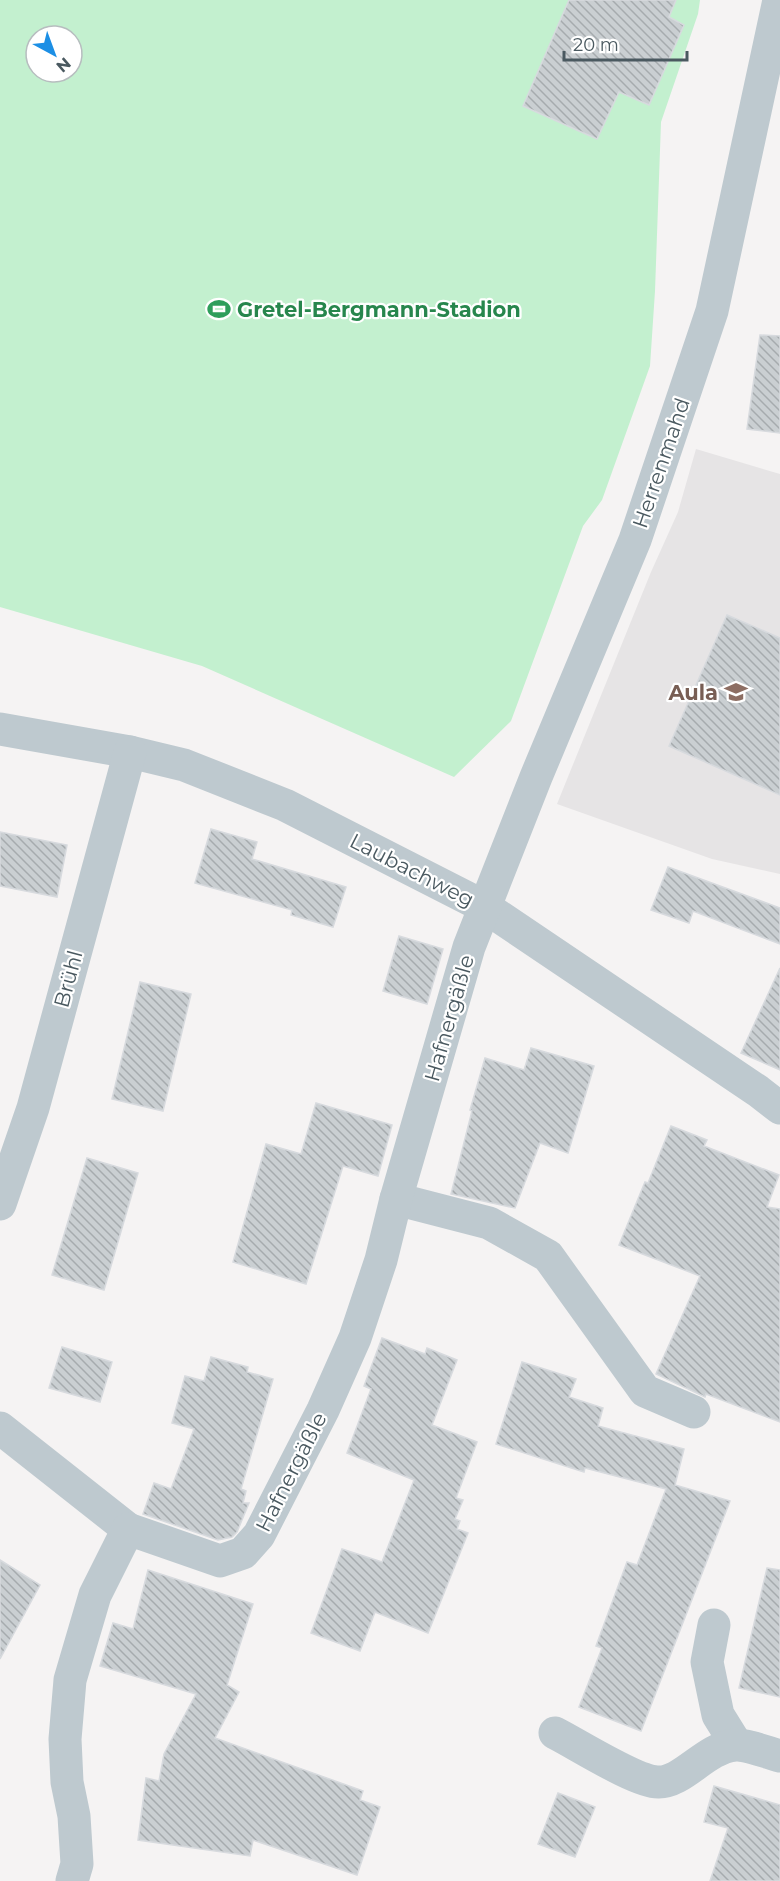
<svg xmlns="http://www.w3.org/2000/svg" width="780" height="1881" viewBox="0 0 780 1881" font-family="Montserrat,sans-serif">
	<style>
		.education { fill: #e6e4e5 }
		.pitch { fill: #c3f0cf; fill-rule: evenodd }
		.building { fill: url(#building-back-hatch); stroke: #d7dade; stroke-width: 1.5 }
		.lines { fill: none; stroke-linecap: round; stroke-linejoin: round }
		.street { stroke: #bec9cf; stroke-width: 33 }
		.labels { text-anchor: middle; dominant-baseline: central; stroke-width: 4.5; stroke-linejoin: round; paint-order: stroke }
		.leisure-label { font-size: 21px; font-weight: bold; fill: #27864d; stroke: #fff; text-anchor: start }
		.street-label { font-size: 21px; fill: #4a5960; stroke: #fff }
		.education-label { font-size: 21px; font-weight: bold; fill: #785e54; stroke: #fff; text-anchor: end }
	</style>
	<defs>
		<pattern id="building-back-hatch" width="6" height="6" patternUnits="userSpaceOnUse" patternTransform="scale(1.5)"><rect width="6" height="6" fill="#cacfd2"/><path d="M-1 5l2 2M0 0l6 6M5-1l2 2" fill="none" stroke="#a6abae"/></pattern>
	</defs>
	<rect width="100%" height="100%" fill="#f5f3f3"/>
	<polygon class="education" points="696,449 780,474 780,874 712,859 557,804 651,572 678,512"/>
	<path class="pitch" d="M0,0H700L698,14L661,122L655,291L650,366L602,500L583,526L511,721L454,777L202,666L0,607ZM36,36H72V72H36Z"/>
	<g class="building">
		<polygon points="569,0 676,0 669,17 684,25 649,105 619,92 597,139 523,106"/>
		<polygon points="760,335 780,336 780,433 747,429"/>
		<polygon points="727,615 780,638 780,795 669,746"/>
		<polygon points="211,829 257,842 252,859 346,887 333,927 291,915 292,910 195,883"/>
		<polygon points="0,832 67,845 57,897 0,886"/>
		<polygon points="668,867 780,908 780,944 693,911 689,923 651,910"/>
		<polygon points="399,936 443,949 427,1004 383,991"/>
		<polygon points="780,968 780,1070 741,1053"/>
		<polygon points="140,982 191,994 163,1111 112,1099"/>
		<polygon points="531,1048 594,1066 568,1153 540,1143 515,1208 451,1194 472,1111 470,1110 485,1058 524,1070"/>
		<polygon points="316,1103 392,1125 378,1176 343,1166 306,1284 233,1262 266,1144 301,1154"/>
		<polygon points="671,1126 707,1140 704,1146 779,1175 767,1207 780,1209 780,1422 706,1394 705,1397 656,1374 700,1276 619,1245 645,1182 648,1183"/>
		<polygon points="87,1158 138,1173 104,1290 52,1275"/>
		<polygon points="382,1338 425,1354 427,1348 457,1360 432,1425 477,1442 456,1498 463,1500 455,1519 460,1521 457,1529 468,1533 428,1633 375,1612 360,1651 311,1633 342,1549 382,1562 414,1480 347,1453 371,1389 364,1386"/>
		<polygon points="62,1347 112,1362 100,1402 49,1388"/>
		<polygon points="211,1357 248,1367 247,1372 273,1379 241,1489 246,1491 243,1503 249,1503 237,1532 232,1537 218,1540 143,1514 154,1483 171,1489 194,1429 172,1423 185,1376 204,1381"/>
		<polygon points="522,1362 576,1379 569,1397 603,1408 598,1426 684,1449 675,1485 730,1501 641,1731 579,1707 602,1648 596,1646 627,1562 637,1565 666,1489 585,1468 584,1472 496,1444"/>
		<polygon points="0,1560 40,1585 0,1659"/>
		<polygon points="767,1568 780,1570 780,1697 739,1688"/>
		<polygon points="148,1570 253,1604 227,1685 239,1692 215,1738 363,1791 360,1800 380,1807 357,1875 253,1840 250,1856 138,1840 146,1778 159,1781 164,1754 196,1694 100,1666 113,1623 133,1629"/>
		<polygon points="714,1786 780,1805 780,1881 710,1881 728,1828 704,1822"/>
		<polygon points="558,1793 595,1807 575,1857 538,1844"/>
	</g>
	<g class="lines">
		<g class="street">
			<polyline points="0,729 130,752 184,765 285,805 485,907 758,1091 780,1108"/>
			<polyline points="396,1199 489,1223 548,1256 645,1391 694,1412"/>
			<polyline points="0,1204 33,1108 130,752"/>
			<polyline points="0,1428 128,1529"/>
			<polyline points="714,1625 707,1662 718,1715 736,1744"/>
			<path d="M555,1733C577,1744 636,1782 658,1782C683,1783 705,1748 735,1745C746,1744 769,1753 780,1756"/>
			<polyline points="72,1881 77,1864 74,1816 67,1782 65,1739 70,1680 95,1595 128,1529 220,1561 243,1553 259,1535 323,1410 355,1338 381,1260 396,1199 469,947 536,777 635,540 712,311 779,0"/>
		</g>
	</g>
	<defs>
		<g id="stadium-bare" transform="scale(1.8)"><path d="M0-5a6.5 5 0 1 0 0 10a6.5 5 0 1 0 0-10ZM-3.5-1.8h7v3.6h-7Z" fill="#2e9e5b" stroke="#fff" stroke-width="2.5" paint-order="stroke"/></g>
		<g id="school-bare" transform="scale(1.8)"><path d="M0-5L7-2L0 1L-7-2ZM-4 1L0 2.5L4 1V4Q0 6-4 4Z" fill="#8d6e63" stroke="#fff" stroke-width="2.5" paint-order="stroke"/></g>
	</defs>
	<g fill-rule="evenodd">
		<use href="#stadium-bare" x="219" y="309"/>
		<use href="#school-bare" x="736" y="692"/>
	</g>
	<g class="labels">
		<g class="leisure-label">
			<text x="237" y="309">Gretel-Bergmann-Stadion</text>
		</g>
		<g class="street-label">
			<text transform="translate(661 463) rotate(-71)">Herrenmahd</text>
			<text transform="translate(412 870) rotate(27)">Laubachweg</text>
			<text transform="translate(68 979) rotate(-75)">Brühl</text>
			<text transform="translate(449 1018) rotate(-74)">Hafnergäßle</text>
			<text transform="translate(291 1472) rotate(-63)">Hafnergäßle</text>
		</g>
		<g class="education-label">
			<text x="718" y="692">Aula</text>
		</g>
	</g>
	<g transform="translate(54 54) rotate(139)"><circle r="28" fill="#ffffff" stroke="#b7bdbf" stroke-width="1.5"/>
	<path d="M0-4.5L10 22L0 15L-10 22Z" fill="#1c8fe5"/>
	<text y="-9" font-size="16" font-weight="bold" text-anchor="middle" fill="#4a5960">N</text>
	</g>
	<path d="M564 51v9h123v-9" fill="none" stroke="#4a5960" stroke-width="3"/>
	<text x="573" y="51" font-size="18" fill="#4a5960" stroke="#ffffff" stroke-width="4.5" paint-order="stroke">20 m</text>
</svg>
